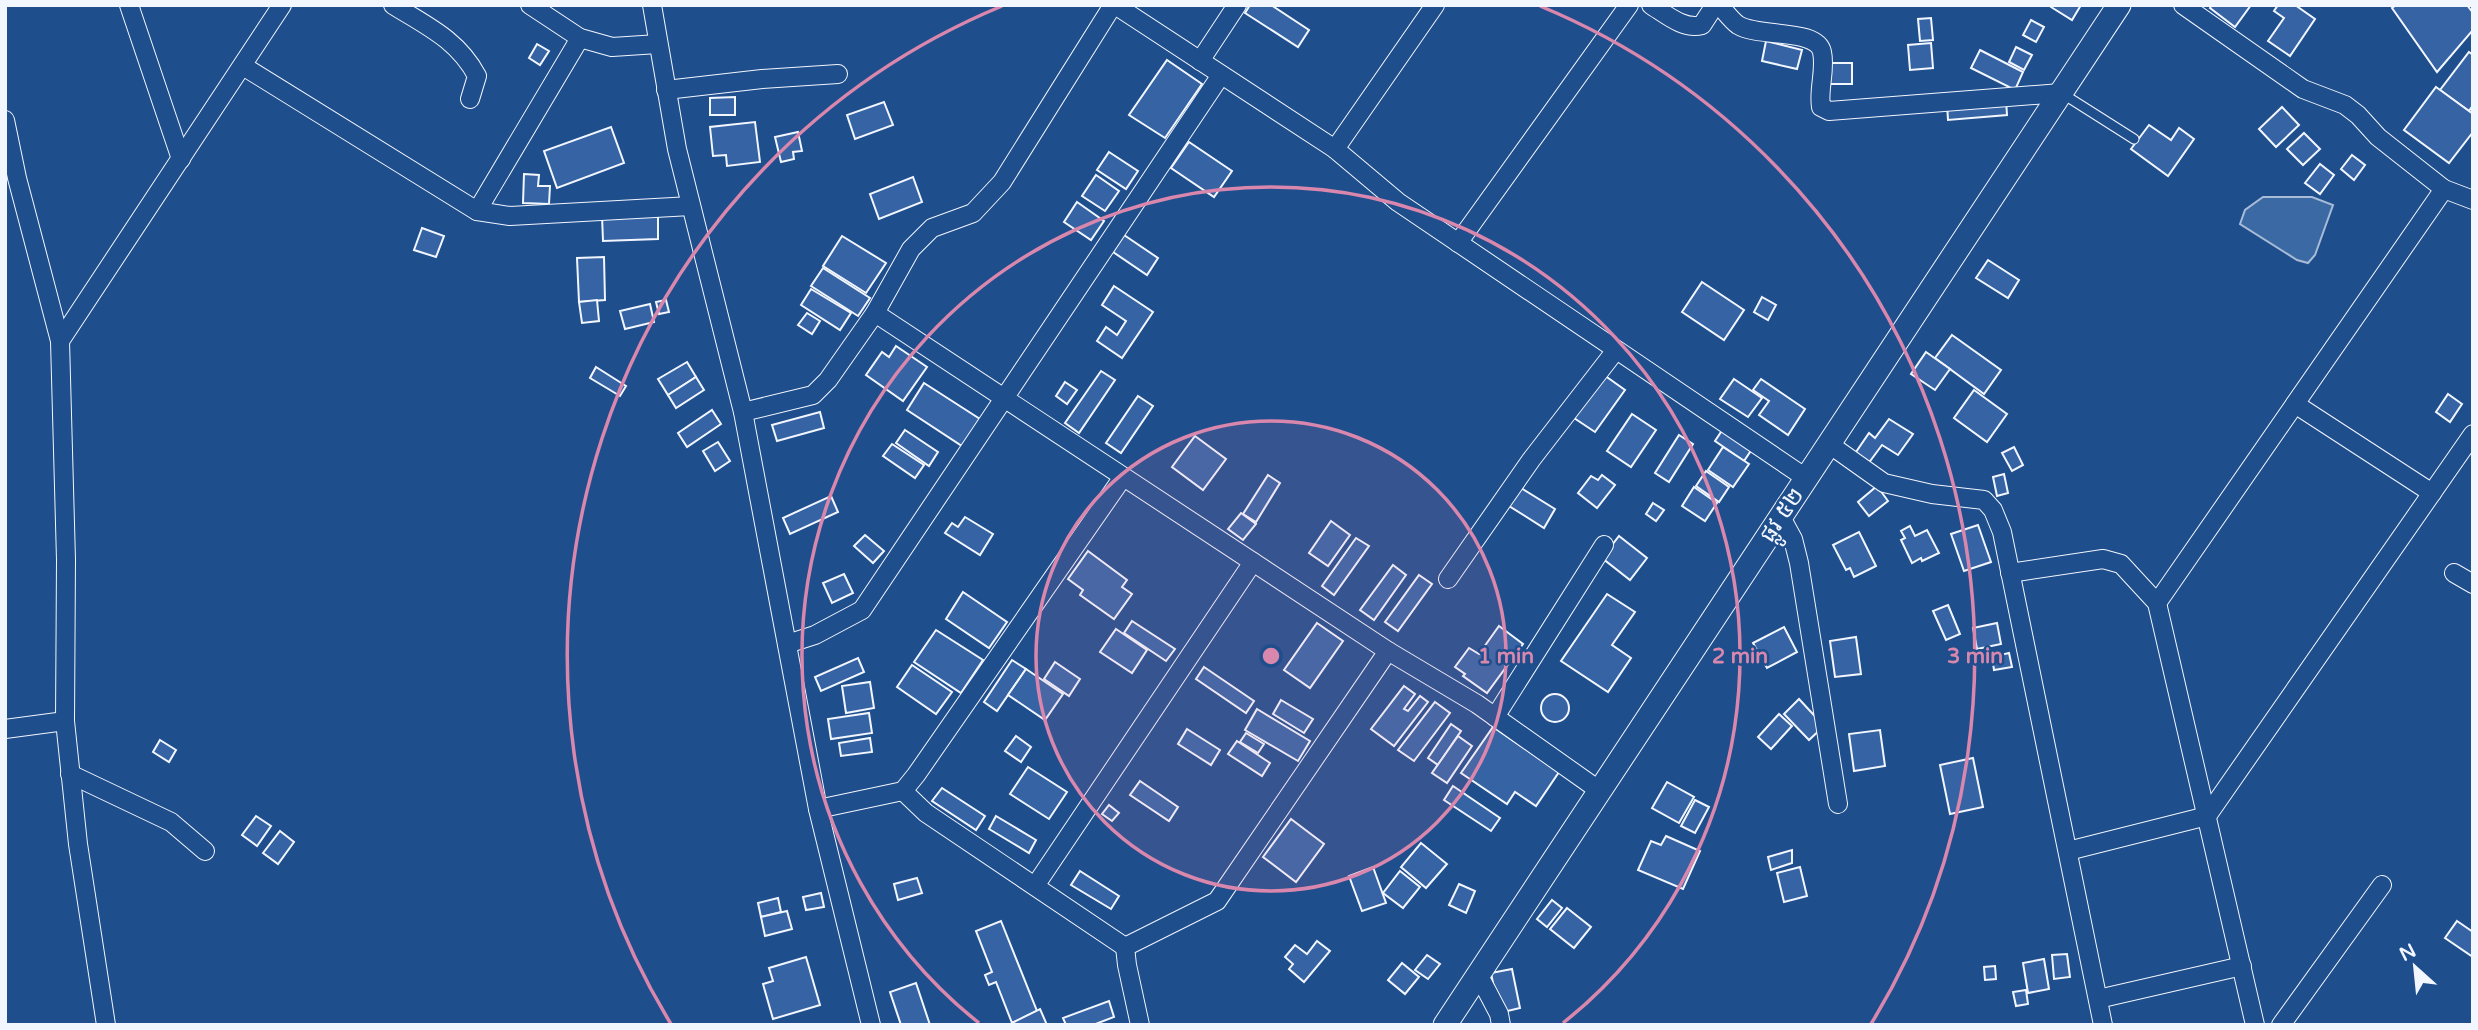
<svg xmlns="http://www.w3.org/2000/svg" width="2478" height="1030" viewBox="0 0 2478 1030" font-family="'Varela Round','Noto Sans Khmer',sans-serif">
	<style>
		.water { fill: #3b69a3; stroke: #a8bbd7; stroke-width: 2 }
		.building { fill: #3563a3; stroke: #f2f6ff; stroke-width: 2 }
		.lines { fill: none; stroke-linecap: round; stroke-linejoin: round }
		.service-casing { stroke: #f2f6ff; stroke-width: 11 }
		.minor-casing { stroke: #f2f6ff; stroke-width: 20 }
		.tertiary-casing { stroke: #f2f6ff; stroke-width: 25 }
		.service { stroke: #1f4e8c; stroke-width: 9 }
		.minor { stroke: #1f4e8c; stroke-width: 18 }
		.tertiary { stroke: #1f4e8c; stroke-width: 23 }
		.ring { fill: none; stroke: #da87ad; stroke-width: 3.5 }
		.labels { text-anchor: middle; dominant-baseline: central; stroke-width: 5; stroke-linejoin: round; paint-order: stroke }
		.street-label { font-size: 23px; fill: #f2f6ff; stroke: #1f4e8c }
		.centre { fill: #da87ad; stroke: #1f4e8c; stroke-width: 3.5 }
		.ring-label { font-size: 21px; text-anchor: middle; font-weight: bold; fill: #da87ad; stroke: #1f4e8c; stroke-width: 5; stroke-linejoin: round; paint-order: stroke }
	</style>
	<rect width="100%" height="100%" fill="#1f4e8c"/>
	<polygon class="water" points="2263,197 2312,197 2333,205 2315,255 2308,263 2297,260 2240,224 2245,210"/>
	<g class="building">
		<polygon points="1250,5 1271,5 1309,30 1298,47 1245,13"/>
		<polygon points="2052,5 2081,5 2072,20 2051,7"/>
		<polygon points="2212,5 2251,5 2235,27 2210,8"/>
		<polygon points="2278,5 2295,5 2315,19 2290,56 2268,41 2284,18 2274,11"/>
		<polygon points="2396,5 2467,5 2473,13 2473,30 2437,72 2392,8"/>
		<polygon points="1931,18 1933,40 1920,41 1918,19"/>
		<polygon points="2031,20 2044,27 2036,42 2023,35"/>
		<polygon points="1766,41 1802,50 1797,69 1762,61"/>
		<polygon points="1931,43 1933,68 1910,70 1908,45"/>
		<polygon points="537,44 549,51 540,65 529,58"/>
		<polygon points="2016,47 2032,55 2024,70 2009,62"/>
		<polygon points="1980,50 2023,72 2015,90 1971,68"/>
		<polygon points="2469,52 2473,55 2473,105 2469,111 2440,90"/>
		<polygon points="1167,60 1202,84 1165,138 1129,115"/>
		<rect x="1826" y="63" width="26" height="21"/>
		<polygon points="2436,87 2473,114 2473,132 2449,163 2404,130"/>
		<polygon points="735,97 735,115 710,115 710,98"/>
		<polygon points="2006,100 2007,115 1948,120 1947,104"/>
		<polygon points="884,102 893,125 855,139 847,115"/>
		<polygon points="2282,107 2299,125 2276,147 2259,129"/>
		<polygon points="755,122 760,162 727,166 726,155 713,156 710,127"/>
		<polygon points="2149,125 2171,140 2179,128 2194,139 2168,176 2131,149"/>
		<polygon points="611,127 624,163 557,188 544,151"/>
		<polygon points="798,132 802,151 793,152 794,159 781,162 775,137"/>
		<polygon points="2304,133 2320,149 2303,165 2287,149"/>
		<polygon points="1189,142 1232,171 1214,197 1171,168"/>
		<polygon points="1109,152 1138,171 1126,189 1097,170"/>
		<polygon points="2352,155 2365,165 2354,180 2341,169"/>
		<polygon points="2320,164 2334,175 2320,194 2305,183"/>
		<polygon points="524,174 539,175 538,186 550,186 549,204 523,203"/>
		<polygon points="1096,175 1119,191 1105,211 1082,196"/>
		<polygon points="913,177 922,202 879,219 870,194"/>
		<polygon points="1077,202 1104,221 1091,240 1064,222"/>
		<polygon points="658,215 658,239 603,241 602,216"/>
		<polygon points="422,228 444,236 436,257 414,250"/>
		<polygon points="1124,235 1158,258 1147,275 1113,252"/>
		<polygon points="842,236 886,263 866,293 823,266"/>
		<polygon points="604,257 605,300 579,302 577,258"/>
		<polygon points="1988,260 2019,280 2008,298 1976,278"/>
		<polygon points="823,268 870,298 858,316 811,286"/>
		<polygon points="1702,282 1744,310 1724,340 1682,312"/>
		<polygon points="1114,286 1153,312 1122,358 1097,341 1106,327 1117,335 1126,321 1102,305"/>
		<polygon points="811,289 851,313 840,330 801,305"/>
		<polygon points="1762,297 1776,305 1768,320 1754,312"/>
		<polygon points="597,300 599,321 582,323 579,302"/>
		<polygon points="666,300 669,312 659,314 656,302"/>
		<polygon points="650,304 654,322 625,329 620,311"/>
		<polygon points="807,313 820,321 812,334 798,325"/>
		<polygon points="1952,335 2001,370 1984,394 1935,358"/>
		<polygon points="896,346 927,367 903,401 866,375 882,352 889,357"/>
		<polygon points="1926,352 1950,369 1935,390 1911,374"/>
		<polygon points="687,362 696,377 668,395 658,379"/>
		<polygon points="596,367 626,386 620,396 590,378"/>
		<polygon points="1101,371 1115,380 1079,433 1065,423"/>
		<polygon points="1604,375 1625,390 1595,432 1574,418"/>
		<polygon points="696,377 704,390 676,408 668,395"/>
		<polygon points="1734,379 1762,398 1748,417 1720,399"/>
		<polygon points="1761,379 1805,409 1788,435 1759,415 1769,401 1753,390"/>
		<polygon points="1065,382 1077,390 1067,404 1056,396"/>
		<polygon points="924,383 980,419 962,446 907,410"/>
		<polygon points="1974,390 2007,414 1987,442 1954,418"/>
		<polygon points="2448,394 2462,404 2450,422 2436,412"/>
		<polygon points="1138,396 1153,406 1121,453 1106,443"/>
		<polygon points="712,410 721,424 687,447 678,433"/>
		<polygon points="820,412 824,428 777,441 772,425"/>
		<polygon points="1632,414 1656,430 1631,467 1607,451"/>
		<polygon points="1889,419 1913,434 1898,455 1882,445 1868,464 1854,455 1869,433 1875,438"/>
		<polygon points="1725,426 1754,446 1744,461 1715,441"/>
		<polygon points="905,430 938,452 929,466 896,443"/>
		<polygon points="1679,435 1693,444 1669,482 1655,473"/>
		<polygon points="1195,436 1226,459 1203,490 1172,467"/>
		<polygon points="718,442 730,461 715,471 703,451"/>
		<polygon points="892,444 924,465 915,478 883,456"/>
		<polygon points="1723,447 1749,464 1733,487 1708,470"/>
		<polygon points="2014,447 2023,465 2012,471 2002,453"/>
		<polygon points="1706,471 1729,487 1719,502 1696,486"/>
		<polygon points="2004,474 2008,493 1997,496 1993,477"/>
		<polygon points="1268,475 1280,483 1256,522 1243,514"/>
		<polygon points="1602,475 1615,485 1597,508 1578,493 1591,476 1598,480"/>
		<polygon points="1877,486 1888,501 1869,516 1858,502"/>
		<polygon points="1694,487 1717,503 1705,521 1682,506"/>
		<polygon points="1521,488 1555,509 1544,528 1509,506"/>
		<polygon points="831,496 838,512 790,534 783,518"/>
		<polygon points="1653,503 1664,510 1656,521 1646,514"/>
		<polygon points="1241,513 1256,524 1243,540 1228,529"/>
		<polygon points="965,517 993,534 980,555 945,533 952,523 958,527"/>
		<polygon points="1331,521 1350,535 1328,566 1309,553"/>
		<polygon points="1978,525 1991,562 1964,571 1951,534"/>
		<polygon points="1910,526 1915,536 1927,530 1939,553 1922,561 1921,558 1912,563 1901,540 1905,538 1901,531"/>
		<polygon points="1859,532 1876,566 1854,577 1850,568 1846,570 1833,545"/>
		<polygon points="865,535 884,551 873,563 854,546"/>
		<polygon points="1619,536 1647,558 1630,580 1602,558"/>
		<polygon points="1356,538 1369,546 1334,595 1322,586"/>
		<polygon points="1088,551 1127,580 1122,587 1132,594 1114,619 1080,595 1083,590 1068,579"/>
		<polygon points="1393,565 1406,575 1374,620 1360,610"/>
		<polygon points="844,574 853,593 832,603 823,583"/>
		<polygon points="1419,575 1432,584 1398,631 1385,622"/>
		<polygon points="963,592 1007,622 989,648 946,619"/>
		<polygon points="1607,594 1635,612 1612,645 1631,658 1608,692 1561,661"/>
		<polygon points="1948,605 1960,634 1946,640 1933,611"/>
		<polygon points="1132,621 1175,649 1166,661 1124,633"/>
		<polygon points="1317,623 1343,641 1310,688 1284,670"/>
		<polygon points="1997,623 2001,644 1977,649 1973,628"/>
		<polygon points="1499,626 1523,644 1487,693 1463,676 1465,674 1455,667 1469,648 1479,654"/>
		<polygon points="1784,627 1797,652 1767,668 1753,643"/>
		<polygon points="1116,629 1147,650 1132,673 1100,652"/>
		<polygon points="936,630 983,660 961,693 914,662"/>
		<polygon points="1856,637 1861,674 1835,677 1830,641"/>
		<polygon points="2009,653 2012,667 1994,670 1992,657"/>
		<polygon points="858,658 864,672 821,691 815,677"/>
		<polygon points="1012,660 1026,669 997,711 984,702"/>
		<polygon points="1055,662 1080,679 1069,696 1044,679"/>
		<polygon points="912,665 952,692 936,714 897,687"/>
		<polygon points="1204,667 1254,701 1246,713 1196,679"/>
		<polygon points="1026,669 1063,694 1045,720 1008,695"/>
		<polygon points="870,682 874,708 846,713 842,686"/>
		<polygon points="1404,686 1415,694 1404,709 1408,711 1420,696 1428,702 1394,746 1371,729"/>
		<circle cx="1555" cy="708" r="14"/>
		<polygon points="1799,699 1824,726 1809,740 1784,714"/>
		<polygon points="1281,700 1313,719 1304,733 1273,714"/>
		<polygon points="1435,702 1450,713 1414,761 1398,750"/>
		<polygon points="1257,709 1310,741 1298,761 1245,730"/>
		<polygon points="869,713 872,733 831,739 828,719"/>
		<polygon points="1779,714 1792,726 1771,749 1758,737"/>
		<polygon points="1451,724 1461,731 1438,765 1428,758"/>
		<polygon points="1493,727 1559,772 1536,806 1515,792 1507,804 1461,773"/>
		<polygon points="1187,729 1220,750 1211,765 1178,744"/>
		<polygon points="1880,730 1885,766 1854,771 1849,734"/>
		<polygon points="1246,733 1264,744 1258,753 1240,742"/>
		<polygon points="1016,736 1031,747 1021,762 1005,751"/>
		<polygon points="1458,736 1472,746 1447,783 1432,773"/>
		<polygon points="870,738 872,752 841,756 839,743"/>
		<polygon points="160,740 176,750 169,762 153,752"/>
		<polygon points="1237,741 1270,763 1262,776 1228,754"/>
		<polygon points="1973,758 1983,807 1950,814 1940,765"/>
		<polygon points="1028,767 1067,792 1049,819 1010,794"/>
		<polygon points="1140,781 1178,807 1169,821 1130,795"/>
		<polygon points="1667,782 1694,797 1679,823 1652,808"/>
		<polygon points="1453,786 1500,818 1491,831 1444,800"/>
		<polygon points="942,788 985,816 976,830 932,801"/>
		<polygon points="1695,800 1709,807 1695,833 1681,826"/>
		<polygon points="1109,805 1119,813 1112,821 1102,814"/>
		<polygon points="256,816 271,826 257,846 242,835"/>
		<polygon points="996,816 1036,840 1029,853 989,829"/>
		<polygon points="1291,819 1324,844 1296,882 1263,857"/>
		<polygon points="280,831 294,842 278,864 263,853"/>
		<polygon points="1666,836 1700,851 1683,889 1638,870 1651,841 1661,845"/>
		<polygon points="1421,843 1447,864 1426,888 1401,867"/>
		<polygon points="1792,850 1792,863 1771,870 1768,857"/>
		<polygon points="1373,867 1386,903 1362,911 1349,876"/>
		<polygon points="1800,867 1807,896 1784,902 1777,873"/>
		<polygon points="1080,871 1119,896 1111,909 1071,885"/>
		<polygon points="1400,871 1420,887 1403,908 1383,893"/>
		<polygon points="917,878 922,893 898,900 894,884"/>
		<polygon points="1459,884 1475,891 1466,913 1449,905"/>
		<polygon points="821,893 824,907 806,910 803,897"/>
		<polygon points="778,898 781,912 761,917 758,903"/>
		<polygon points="1552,900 1562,908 1547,927 1537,919"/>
		<polygon points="1567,908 1591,927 1574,948 1550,929"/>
		<polygon points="787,911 792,929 765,936 761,917"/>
		<polygon points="1001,921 1037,1011 1012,1023 996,982 989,985 985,975 992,972 976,931"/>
		<polygon points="2457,921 2473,932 2473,957 2445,938"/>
		<polygon points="1317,941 1330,951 1304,982 1289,969 1293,964 1285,957 1295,945 1307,954"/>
		<polygon points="2067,954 2070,977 2054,979 2052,955"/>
		<polygon points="1427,955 1440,964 1428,979 1415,970"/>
		<polygon points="806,957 820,1005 773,1019 763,984 773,981 769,968"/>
		<polygon points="2044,959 2049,989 2028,993 2023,963"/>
		<polygon points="1402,963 1419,977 1405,994 1388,980"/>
		<polygon points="1995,966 1996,979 1985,980 1984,967"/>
		<polygon points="1512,969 1520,1008 1499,1013 1491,973"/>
		<polygon points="916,983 930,1025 901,1025 890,992"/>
		<polygon points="2026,990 2028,1004 2016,1006 2013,992"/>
		<polygon points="1109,1001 1114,1017 1093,1025 1066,1025 1063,1018"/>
		<polygon points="1040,1009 1047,1025 1013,1025 1012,1023"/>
	</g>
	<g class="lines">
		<g class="service-casing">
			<polyline id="service" points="2063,94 2134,139"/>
		</g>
		<g class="minor-casing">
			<g id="minor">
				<polyline points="129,5 181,159"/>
				<path d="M393,5C427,26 458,40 477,76L470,99"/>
				<polyline points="530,5 580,38 612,47 658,44"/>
				<polyline points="652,5 677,149 743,412 818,809 871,1025"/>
				<polyline points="1115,5 1335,149 1398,202 1806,478"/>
				<path d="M1651,5C1667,15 1684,30 1702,25L1715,5"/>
				<path d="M1719,5C1725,11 1731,20 1738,25C1759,38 1817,28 1822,52C1826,70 1818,89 1821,107L1829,111L2061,93"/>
				<polyline points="2183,5 2303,89 2345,105 2358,115 2378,137 2444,189"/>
				<polyline points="1200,61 1237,5"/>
				<polyline points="243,66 477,211 510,216 691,206"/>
				<polyline points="666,90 762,79 838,74"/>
				<polyline points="5,120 17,178 60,341"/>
				<polyline points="1335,149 1435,5"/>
				<polyline points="477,211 580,38"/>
				<polyline points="1458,243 1629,5"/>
				<polyline points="875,313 1388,651 1477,704 1600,791"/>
				<polyline points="2295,404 2432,493"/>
				<polyline points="743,412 813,395 828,380 875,313 911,249 932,228 973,213 1002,182 1113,5"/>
				<polyline points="1829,444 1884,483 1932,494 1984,500 1993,510 2002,532 2103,1025"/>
				<polyline points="1781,517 1793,539 1799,563 1838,804"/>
				<polyline points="2010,573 2103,559 2121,564 2157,603 2255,1025"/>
				<polyline points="2454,573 2473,584"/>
				<polyline points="1448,579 1531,460 1616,350"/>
				<polyline points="2157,603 2444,189 2473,200"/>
				<polyline points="787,644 815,635 862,610 1221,75"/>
				<polyline points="1495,717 1604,545"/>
				<polyline points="5,729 65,721"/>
				<polyline points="70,774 171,822 205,851"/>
				<polyline points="903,791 926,813 1125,947"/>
				<polyline points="818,809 903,791 916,775 1123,477"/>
				<polyline points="2068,851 2207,816 2473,434"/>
				<polyline points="1035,886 1253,562"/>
				<polyline points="1125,947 1217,901 1388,651"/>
				<polyline points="1125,947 1127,965 1140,1025"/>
				<polyline points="1478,974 1499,1014 1501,1025"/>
				<polyline points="2098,999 2242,966"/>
				<polyline points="106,1025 78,844 65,721 66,560 60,341 282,5"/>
				<polyline points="2281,1025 2382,885"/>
			</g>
		</g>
		<g class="tertiary-casing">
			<polyline id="tertiary" points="1445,1025 2119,5"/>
		</g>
		<use href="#service" class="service"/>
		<use href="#minor" class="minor"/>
		<use href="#tertiary" class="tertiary"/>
	</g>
	<circle cx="1271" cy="656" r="235" fill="#da87ad" fill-opacity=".12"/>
	<g class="ring">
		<circle cx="1271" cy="656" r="235"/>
		<path d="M979 1023A469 469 0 1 1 1563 1023"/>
		<path d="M671 1024A704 704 0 0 1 1002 6M1540 6A704 704 0 0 1 1871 1024"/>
	</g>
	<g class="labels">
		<g class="street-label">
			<text transform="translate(1782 515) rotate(-56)">ផ្លូវ ៥២</text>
		</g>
	</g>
	<circle cx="1271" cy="656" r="10" class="centre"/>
	<g class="ring-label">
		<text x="1506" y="663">1 min</text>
		<text x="1740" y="663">2 min</text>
		<text x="1975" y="663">3 min</text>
	</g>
	<rect width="2478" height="1030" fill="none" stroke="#f2f6ff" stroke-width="14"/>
	<g transform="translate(2415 967) rotate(333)" stroke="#1f4e8c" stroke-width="5" paint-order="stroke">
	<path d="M0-5L12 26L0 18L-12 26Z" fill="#f2f6ff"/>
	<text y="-10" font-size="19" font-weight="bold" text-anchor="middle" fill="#f2f6ff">N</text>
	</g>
</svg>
